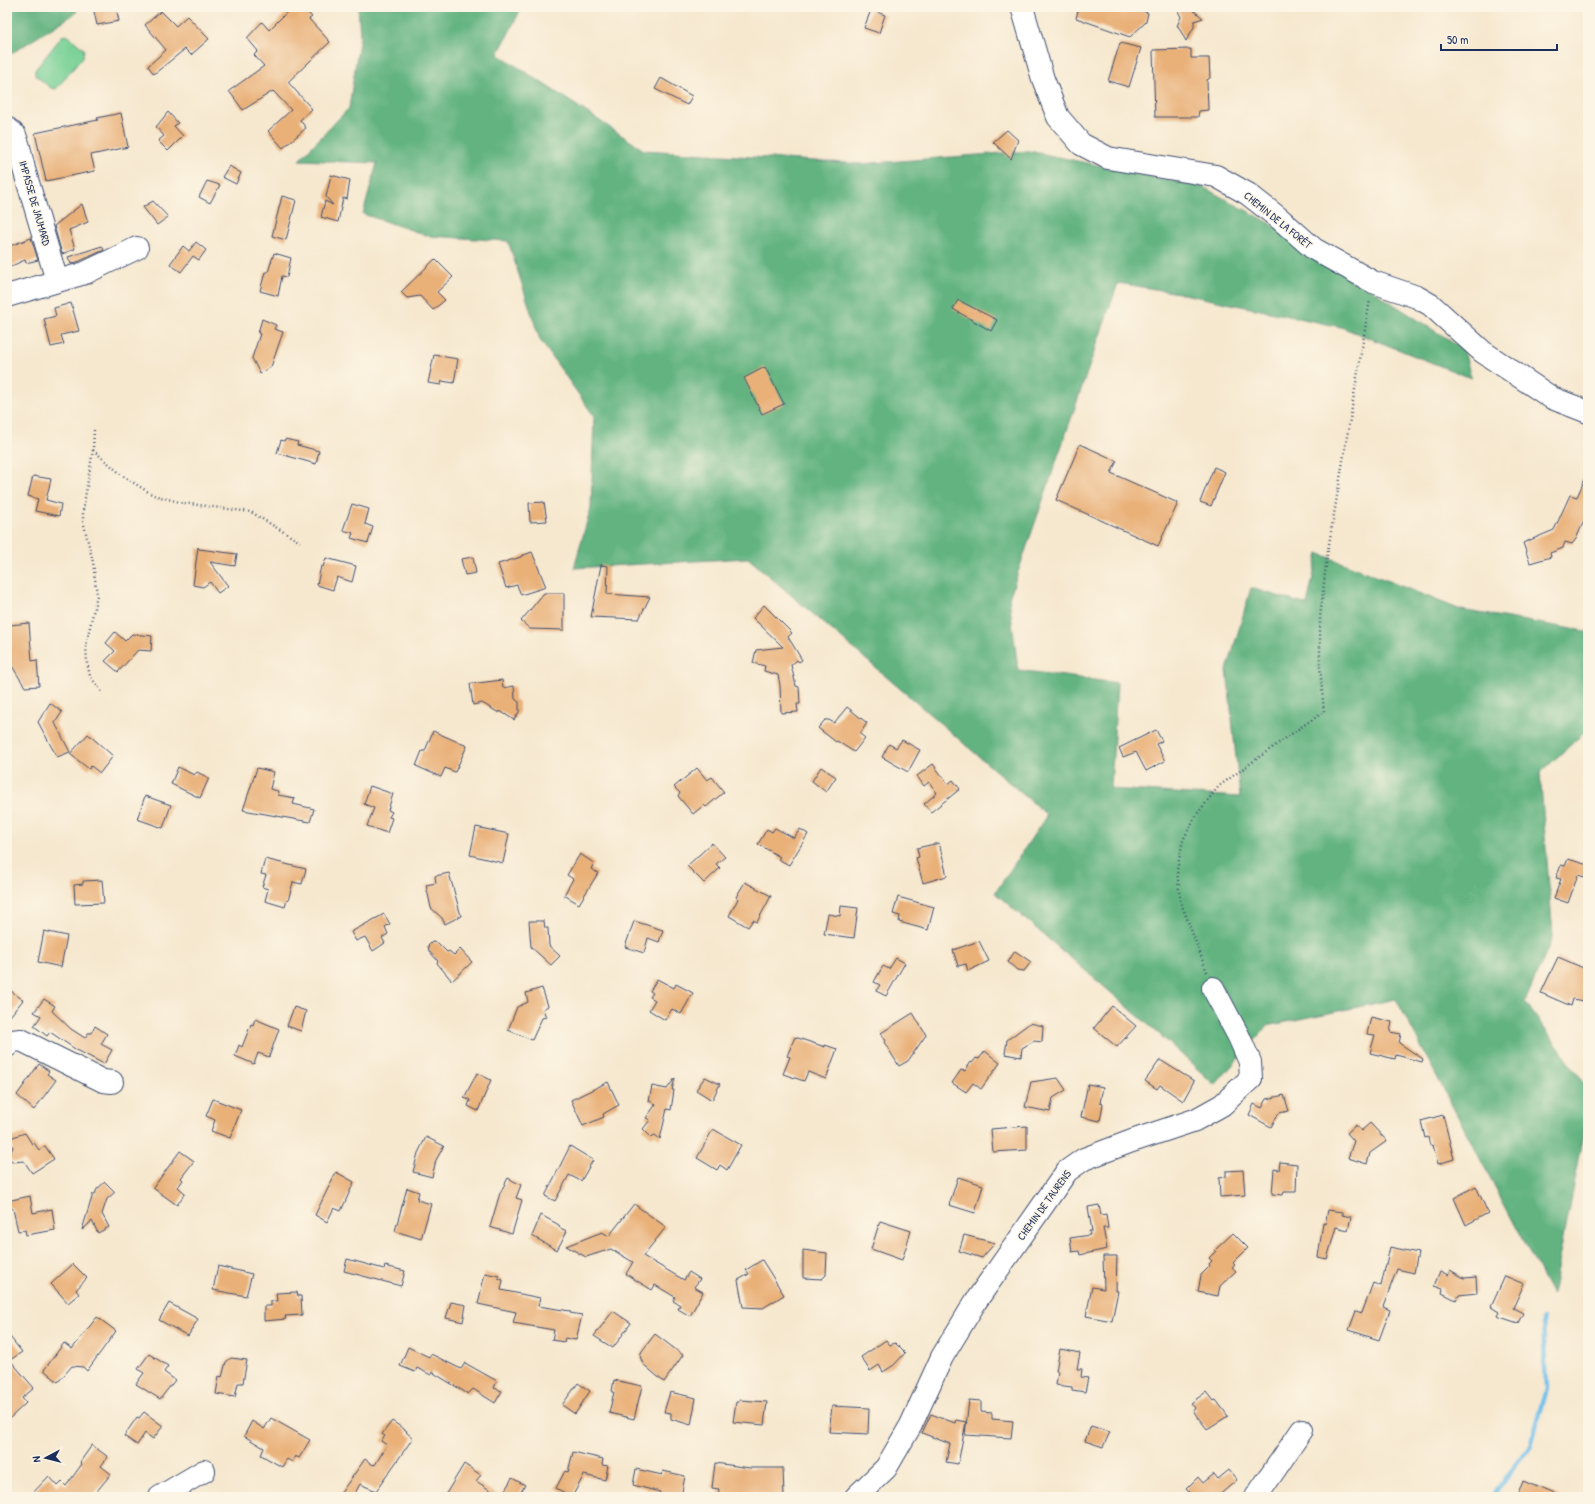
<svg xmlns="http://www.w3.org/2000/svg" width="1595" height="1504" viewBox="0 0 1595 1504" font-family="'Patrick Hand',sans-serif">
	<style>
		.green { fill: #79d197; stroke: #4a807a }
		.forest { fill: #62b380; stroke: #3e716f }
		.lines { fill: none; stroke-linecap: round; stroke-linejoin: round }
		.stream { stroke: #70bfeb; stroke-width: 4.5 }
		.building { fill: #e9b078 }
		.minor-casing { stroke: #3c4b6f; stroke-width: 24 }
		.path { stroke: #3c4b6f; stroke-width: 2.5; stroke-dasharray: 1 3; stroke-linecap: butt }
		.minor { stroke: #fff; stroke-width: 22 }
		.labels { text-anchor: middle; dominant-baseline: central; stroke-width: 3; stroke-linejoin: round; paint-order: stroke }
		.street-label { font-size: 11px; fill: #1b2f5e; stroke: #fcf5e5 }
	</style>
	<rect width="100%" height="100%" fill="#fcf5e5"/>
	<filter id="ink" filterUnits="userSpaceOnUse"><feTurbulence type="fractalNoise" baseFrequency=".025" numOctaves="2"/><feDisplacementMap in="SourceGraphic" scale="8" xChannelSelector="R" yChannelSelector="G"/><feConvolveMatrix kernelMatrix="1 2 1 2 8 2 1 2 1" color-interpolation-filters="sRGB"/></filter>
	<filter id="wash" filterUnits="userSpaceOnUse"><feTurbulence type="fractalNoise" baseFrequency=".012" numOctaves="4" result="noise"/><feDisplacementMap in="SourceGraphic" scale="16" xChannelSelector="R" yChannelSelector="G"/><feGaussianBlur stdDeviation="0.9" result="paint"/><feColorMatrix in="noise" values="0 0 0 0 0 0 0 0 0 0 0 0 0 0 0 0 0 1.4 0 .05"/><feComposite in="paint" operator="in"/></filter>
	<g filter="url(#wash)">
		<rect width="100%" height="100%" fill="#f6e8cf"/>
		<polygon class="green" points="67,35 84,49 83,57 56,89 51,88 35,75 35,70 62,36"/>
		<g class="forest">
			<polygon points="7,7 77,7 76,13 7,56"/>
			<polygon points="358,7 522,7 498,54 644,150 861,164 1029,151 1203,187 1266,221 1464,350 1471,378 1341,327 1179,293 1118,283 1009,598 1018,670 1117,683 1111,789 1240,797 1227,670 1251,588 1307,605 1318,553 1461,610 1585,631 1588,633 1588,729 1540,773 1553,936 1525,1002 1588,1088 1588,1108 1552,1295 1396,999 1267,1026 1215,1085 1158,1033 995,893 1047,815 748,558 574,568 591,507 594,416 540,340 508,241 429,236 363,214 377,163 299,160 349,108 360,36"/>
		</g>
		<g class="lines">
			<polyline class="stream" points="1495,1497 1498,1488 1530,1445 1546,1389 1543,1318"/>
		</g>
		<g id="blocks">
			<g class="building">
				<polygon points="93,7 116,7 119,21 97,25"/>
				<polygon points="292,7 302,7 312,17 309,19 330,42 288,82 312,109 300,120 306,128 283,148 268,131 291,110 273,91 243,110 229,91 264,66 254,55 258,51 247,38 262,22 269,30"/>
				<polygon points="1079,7 1142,7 1142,11 1148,13 1146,22 1130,37 1076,18"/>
				<polygon points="1176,7 1192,7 1193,10 1203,18 1194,21 1194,27 1186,41 1178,26 1177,26 1181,17"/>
				<polygon points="871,10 885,15 879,33 864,28"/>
				<polygon points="161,11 176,26 187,16 209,39 191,55 185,49 154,74 148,66 166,50 145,25"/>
				<polygon points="1120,43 1141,48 1129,87 1108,81"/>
				<polygon points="1191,49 1191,58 1209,58 1210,78 1207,80 1208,110 1199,111 1198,117 1155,117 1153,50"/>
				<polygon points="661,78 692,96 687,105 655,89"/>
				<polygon points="168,112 178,123 174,126 183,136 168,151 158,141 164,136 156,127"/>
				<polygon points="121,113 128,147 91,155 95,171 46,181 35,133 98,120 97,118"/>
				<polygon points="1007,130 1018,140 1011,159 993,142"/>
				<polygon points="229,166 241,173 236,184 222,177"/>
				<polygon points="331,175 350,180 347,199 343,198 338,222 321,217 325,201 333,205 326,197"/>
				<polygon points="207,181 220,185 210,203 199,197"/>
				<polygon points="282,196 296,200 286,240 272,236"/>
				<polygon points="153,201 168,217 157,225 143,207"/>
				<polygon points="82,204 88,222 69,230 75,249 62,254 54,226"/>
				<polygon points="31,238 38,260 26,263 25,260 7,268 7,247"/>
				<polygon points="196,242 206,250 199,260 193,256 181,272 170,264 183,246 189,251"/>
				<polygon points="102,246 104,250 80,261 71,264 68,257"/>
				<polygon points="274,253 291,258 287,277 282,276 278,296 260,291 265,272 268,272"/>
				<polygon points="435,259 453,277 437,292 445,300 433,310 420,296 407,298 401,292"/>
				<polygon points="958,300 997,320 991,331 953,309"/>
				<polygon points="71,303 79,331 61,335 64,344 51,347 44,319 56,316 54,308"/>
				<polygon points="262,319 276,325 274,329 283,332 271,367 260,374 252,358 260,334 258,333"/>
				<polygon points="434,355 458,359 454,383 442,381 441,385 428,383"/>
				<polygon points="765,367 784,404 762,414 744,378"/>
				<polygon points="285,439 298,442 297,445 319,451 316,464 277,453 281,440 284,441"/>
				<polygon points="1080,444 1117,461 1111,473 1178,503 1158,546 1056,500"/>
				<polygon points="1214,467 1225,472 1211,506 1200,502"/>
				<polygon points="1588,472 1588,512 1576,539 1572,544 1565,542 1563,548 1550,553 1551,557 1530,563 1523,543 1554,530 1570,495 1577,497"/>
				<polygon points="33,476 51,479 46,500 61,504 59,516 35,511 38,499 28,496"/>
				<polygon points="544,502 547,521 530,522 529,503"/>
				<polygon points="352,504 369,509 365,524 373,527 368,543 351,538 353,533 343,530"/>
				<polygon points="198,547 199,549 237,554 235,566 210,562 228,586 218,593 210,582 203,587 193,585"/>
				<polygon points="532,552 546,587 521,595 517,585 506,588 498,564 521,557 521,556"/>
				<polygon points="473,557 476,573 465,575 461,559"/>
				<polygon points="326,558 356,566 352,582 337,577 333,590 317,585 321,566 323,567"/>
				<polygon points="601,565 608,566 607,594 650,597 639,619 591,617"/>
				<polygon points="544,593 564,593 564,630 530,629 521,621"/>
				<polygon points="764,605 792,633 788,637 802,660 799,662 797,660 791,665 796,686 799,687 800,704 797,704 798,712 781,713 780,685 778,675 764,671 765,666 753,663 756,650 783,647 753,618"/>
				<polygon points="29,623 32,661 37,660 39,686 25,687 7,658 7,644 11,644 10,625"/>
				<polygon points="115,632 125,641 132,634 152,636 151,651 138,650 118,672 105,661 115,651 106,643"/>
				<polygon points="502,680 503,688 514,686 515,699 519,702 519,712 514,720 500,711 499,713 482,703 473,705 470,684"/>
				<polygon points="50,703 62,712 55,723 70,752 57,757 38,722"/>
				<polygon points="847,707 867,723 860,734 865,738 854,752 837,741 836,742 818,728 825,720 829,720 834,723"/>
				<polygon points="1156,730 1162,741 1156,744 1165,761 1146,771 1136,752 1123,757 1119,748"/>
				<polygon points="433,731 467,746 455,772 445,768 441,777 416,766 422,751 425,751"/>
				<polygon points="88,734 113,756 100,773 91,766 89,769 70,754"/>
				<polygon points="902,740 920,750 908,772 882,757 889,744 896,748"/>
				<polygon points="933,764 948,784 953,780 960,789 931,812 924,804 937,793 929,782 924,786 917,776"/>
				<polygon points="178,767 194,775 197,772 209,778 200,798 171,784"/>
				<polygon points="821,767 836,777 826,792 812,781"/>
				<polygon points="257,768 274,772 270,789 278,791 278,795 295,798 293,804 314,809 310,822 243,810"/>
				<polygon points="697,768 707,780 712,777 724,792 706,807 704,805 693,814 678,796 680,793 674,787"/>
				<polygon points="370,786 393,794 388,810 392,812 389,817 392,818 387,833 367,826 374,808 364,804"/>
				<polygon points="145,796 171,805 163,828 137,819"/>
				<polygon points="476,827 509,834 503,863 470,855"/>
				<polygon points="775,828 794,838 800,829 808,834 789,865 778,859 780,857 758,844 767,829 772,832"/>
				<polygon points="712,843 725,857 716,864 720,868 704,883 687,866"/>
				<polygon points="939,843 947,876 923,883 916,858 919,857 917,848"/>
				<polygon points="580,854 594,863 591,869 598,873 579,904 564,895 573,879 567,875"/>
				<polygon points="265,859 306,869 302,884 293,882 288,901 287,900 285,907 265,901 268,889 262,887 266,875 261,874"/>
				<polygon points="1568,859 1588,865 1588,878 1578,875 1568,903 1554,898 1561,879 1556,878 1561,865 1565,866"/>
				<polygon points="449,873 461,916 445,924 442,918 431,908 426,885 436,883 435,876"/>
				<polygon points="102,880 104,903 75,904 74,885 83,884 83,881"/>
				<polygon points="745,882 771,896 757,922 753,920 748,927 729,916 738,899 736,897"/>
				<polygon points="898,897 934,907 928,930 899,922 900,916 893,914"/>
				<polygon points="841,906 858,908 854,938 824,934 828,914 840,916"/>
				<polygon points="384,914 390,924 385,927 388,934 382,938 385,943 373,951 365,937 356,941 351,932"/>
				<polygon points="529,921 544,921 545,928 548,928 549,946 560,956 551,965 531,947"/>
				<polygon points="634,921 663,930 659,942 648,938 644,953 625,947"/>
				<polygon points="44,931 67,936 61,967 38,962"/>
				<polygon points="979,941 989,961 968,971 966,964 958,966 953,950"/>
				<polygon points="432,942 438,943 447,952 449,951 454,955 460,949 472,962 452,981 437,963 438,961 429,951 428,946"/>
				<polygon points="1015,951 1031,962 1024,971 1017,970 1008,962"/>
				<polygon points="1558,957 1588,970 1588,1002 1573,999 1571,1006 1541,993"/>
				<polygon points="896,958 905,963 886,996 876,991 880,985 874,982 883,966 889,969"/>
				<polygon points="657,979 674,988 676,984 693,993 681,1014 672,1009 665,1020 649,1010 655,1000 650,997 653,993 650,991"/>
				<polygon points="7,988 23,1000 7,1020"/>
				<polygon points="542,988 548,1006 543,1009 546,1017 542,1018 532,1040 508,1030 517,1007 528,1002 526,993"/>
				<polygon points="44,999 55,1006 52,1011 71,1029 85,1038 88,1033 91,1033 95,1026 107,1034 101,1044 112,1050 104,1064 75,1049 50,1032 47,1036 34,1026 41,1016 34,1012"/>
				<polygon points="1112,1006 1136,1026 1117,1047 1094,1028"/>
				<polygon points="294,1007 306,1011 301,1031 287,1026"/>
				<polygon points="913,1013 926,1035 908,1061 899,1066 884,1042 886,1041 881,1033"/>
				<polygon points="1371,1017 1392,1022 1390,1032 1401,1034 1399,1043 1423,1059 1422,1062 1396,1055 1395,1059 1370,1053 1375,1035 1367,1034"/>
				<polygon points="255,1019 279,1029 269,1057 258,1053 254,1064 235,1056 239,1045 242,1047 251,1024 253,1025"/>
				<polygon points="1030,1023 1043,1026 1042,1042 1034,1041 1022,1048 1021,1057 1005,1054 1007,1040"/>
				<polygon points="795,1037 825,1047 825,1045 837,1049 826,1079 808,1072 804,1081 783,1074 790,1057 787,1056"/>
				<polygon points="985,1051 1000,1063 981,1089 973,1083 966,1092 952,1083 961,1070 965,1071 971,1062 972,1063 976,1058 979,1059"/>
				<polygon points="1160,1060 1194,1081 1183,1101 1160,1085 1157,1089 1145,1081"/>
				<polygon points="39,1064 49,1071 47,1074 56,1080 34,1110 17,1095"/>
				<polygon points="477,1073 491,1080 478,1111 468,1106 470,1100 464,1098"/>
				<polygon points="705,1077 720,1084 712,1100 696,1090"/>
				<polygon points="675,1078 672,1090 674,1090 671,1110 667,1109 660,1139 655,1135 651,1137 643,1129 650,1120 646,1118 656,1104 649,1101 652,1086 667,1089"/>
				<polygon points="1058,1078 1066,1090 1053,1098 1050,1112 1025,1107 1031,1082"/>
				<polygon points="608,1082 619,1105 603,1114 604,1117 583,1126 571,1100"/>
				<polygon points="1088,1084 1103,1087 1100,1103 1103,1104 1100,1121 1081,1117"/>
				<polygon points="1284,1095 1289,1111 1279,1113 1271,1127 1249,1115 1254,1104 1262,1108 1267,1099"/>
				<polygon points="213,1099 241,1110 230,1138 211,1131 215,1120 206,1116"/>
				<polygon points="1443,1115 1454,1159 1438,1164 1433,1145 1430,1146 1428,1137 1425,1138 1421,1121"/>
				<polygon points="1370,1123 1387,1141 1370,1153 1367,1164 1348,1158 1354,1141 1347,1133 1356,1125 1361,1131"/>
				<polygon points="1027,1126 1027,1150 993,1152 991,1129"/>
				<polygon points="713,1129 741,1145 727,1170 720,1165 717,1170 697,1158"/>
				<polygon points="25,1133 32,1144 34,1143 39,1150 45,1146 54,1159 32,1173 24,1161 14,1162 8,1158 13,1147 7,1139"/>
				<polygon points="426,1137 444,1146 436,1160 432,1177 413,1172 418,1153"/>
				<polygon points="570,1146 593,1160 581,1181 569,1175 555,1201 545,1196"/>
				<polygon points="180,1151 194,1161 181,1178 183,1180 178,1187 185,1193 177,1205 153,1188"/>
				<polygon points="1280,1162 1297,1164 1296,1192 1284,1192 1283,1195 1272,1194 1274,1169 1279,1170"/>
				<polygon points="1243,1170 1245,1195 1220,1197 1219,1178 1226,1177 1226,1171"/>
				<polygon points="336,1172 354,1182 341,1211 334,1208 327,1222 315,1215"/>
				<polygon points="958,1177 983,1185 975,1213 949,1205"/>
				<polygon points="508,1178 521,1185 516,1198 522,1200 512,1234 490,1227 500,1193"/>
				<polygon points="105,1182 115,1192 107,1199 102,1214 109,1227 98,1233 92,1221 82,1230 93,1194 95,1194 97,1189"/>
				<polygon points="1476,1186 1488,1213 1466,1225 1454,1198"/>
				<polygon points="407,1188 419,1192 417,1200 431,1204 421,1239 395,1231"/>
				<polygon points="30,1196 33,1213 52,1209 55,1230 26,1235 25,1230 18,1231 13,1209 7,1206 7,1201"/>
				<polygon points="634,1204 666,1227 643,1256 684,1280 689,1272 700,1279 694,1287 703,1292 690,1316 678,1309 680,1305 673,1301 675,1297 655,1285 652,1290 626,1274 633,1262 611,1249 586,1257 566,1246 602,1232 609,1236"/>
				<polygon points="1099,1205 1101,1215 1106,1214 1108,1228 1103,1228 1107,1249 1080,1255 1079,1251 1072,1252 1070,1238 1090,1235 1089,1231 1092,1231 1088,1207"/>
				<polygon points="1328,1210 1342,1212 1342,1215 1351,1217 1348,1230 1336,1227 1327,1259 1318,1257 1323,1223 1325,1224"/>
				<polygon points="541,1215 559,1225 560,1228 567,1231 557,1250 532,1236"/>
				<polygon points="880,1221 911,1231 902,1260 871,1249"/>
				<polygon points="1233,1233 1248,1248 1233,1263 1235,1265 1232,1267 1236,1271 1220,1286 1218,1296 1198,1292 1201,1275 1210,1266 1209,1264 1212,1261 1209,1258 1216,1251 1215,1250"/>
				<polygon points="964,1235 995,1243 982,1258 959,1251"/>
				<polygon points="1390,1247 1418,1253 1414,1273 1397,1269 1383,1307 1390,1310 1379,1340 1349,1330 1356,1311 1362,1313 1373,1283 1381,1286"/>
				<polygon points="803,1250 827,1253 826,1275 822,1279 803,1278"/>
				<polygon points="1103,1256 1117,1256 1116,1291 1118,1291 1112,1321 1086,1316 1092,1287 1104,1289"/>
				<polygon points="347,1259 384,1269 385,1266 405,1271 401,1286 344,1271"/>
				<polygon points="762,1260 784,1295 763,1308 743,1307 738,1280 749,1274 746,1270"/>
				<polygon points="73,1264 87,1278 76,1290 79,1294 68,1303 51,1284"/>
				<polygon points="218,1266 252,1274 246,1296 213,1290"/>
				<polygon points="1450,1270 1464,1278 1476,1277 1477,1293 1459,1295 1456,1300 1442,1293 1443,1289 1434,1286 1440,1271 1448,1275"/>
				<polygon points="485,1273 499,1276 498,1278 503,1280 501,1290 540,1298 538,1306 570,1311 570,1313 582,1315 576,1340 565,1338 564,1342 552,1340 554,1330 513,1323 516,1312 478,1304"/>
				<polygon points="1505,1276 1524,1284 1513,1308 1523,1313 1518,1323 1497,1316 1499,1312 1491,1307"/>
				<polygon points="297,1292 298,1296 301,1296 302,1315 285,1316 286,1319 264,1321 264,1306 271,1306 271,1301 277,1301 276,1293"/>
				<polygon points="451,1302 466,1305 463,1322 446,1318"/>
				<polygon points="169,1303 198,1319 188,1336 159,1320"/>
				<polygon points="613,1311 631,1323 613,1348 594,1336"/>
				<polygon points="97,1317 116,1331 87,1371 83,1367 72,1366 58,1382 44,1370 64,1343 72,1349"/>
				<polygon points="7,1333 22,1352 10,1360 34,1388 22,1398 26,1403 7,1421"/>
				<polygon points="655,1334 683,1355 664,1382 643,1364 641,1359 640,1355 642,1351"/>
				<polygon points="886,1340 890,1345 895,1343 905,1353 894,1365 883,1372 879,1365 870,1371 861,1357"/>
				<polygon points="408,1347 429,1357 431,1354 461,1369 465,1363 497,1381 494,1388 502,1391 495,1403 473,1389 468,1394 432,1372 431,1375 417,1368 415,1372 400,1366"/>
				<polygon points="1060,1349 1080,1353 1077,1369 1082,1369 1081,1377 1088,1378 1085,1392 1072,1390 1072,1387 1056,1385 1058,1371 1056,1371"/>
				<polygon points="149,1354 168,1366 164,1372 175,1380 160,1399 136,1384 144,1373 138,1369"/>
				<polygon points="231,1358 247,1360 243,1383 238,1383 235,1397 216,1394 219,1376 222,1377 226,1362"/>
				<polygon points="614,1380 642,1386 634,1419 609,1413 614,1392 612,1391"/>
				<polygon points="578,1383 590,1391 575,1414 562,1405"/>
				<polygon points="670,1392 696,1398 691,1425 671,1419 671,1413 664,1412"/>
				<polygon points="1206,1392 1213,1401 1216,1400 1228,1416 1207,1429 1193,1411 1195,1408 1191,1403"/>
				<polygon points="740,1400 767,1402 764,1425 733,1422 736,1402 739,1402"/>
				<polygon points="969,1400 981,1401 981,1412 992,1413 992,1419 1013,1421 1011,1438 965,1435"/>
				<polygon points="832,1406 869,1408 868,1434 829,1432"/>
				<polygon points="144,1412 163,1426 153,1439 145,1433 137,1445 124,1436 137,1417 139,1418"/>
				<polygon points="931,1414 955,1423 956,1420 966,1422 958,1464 946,1462 950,1444 922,1433"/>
				<polygon points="271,1418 310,1440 299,1458 295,1456 292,1462 287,1459 282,1467 261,1455 264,1448 244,1436 252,1421 264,1429"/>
				<polygon points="392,1421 407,1431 406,1432 413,1438 376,1491 360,1484 353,1497 338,1497 365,1459 373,1465 374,1464 375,1465 387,1445 381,1441 385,1436 382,1434"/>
				<polygon points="1091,1426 1110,1432 1103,1447 1085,1441"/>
				<polygon points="92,1445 108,1457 101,1466 111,1474 92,1497 29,1497 49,1476 58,1486 62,1482 66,1486 82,1464 80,1462"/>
				<polygon points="573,1452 603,1459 602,1465 608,1466 605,1480 584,1475 572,1497 556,1488 565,1471 568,1472"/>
				<polygon points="715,1463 750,1468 783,1468 784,1497 718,1497 719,1489 712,1488"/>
				<polygon points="464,1464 481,1475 476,1481 501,1497 512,1478 525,1485 518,1497 444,1497"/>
				<polygon points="636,1469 662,1475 663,1471 685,1476 681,1497 658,1497 660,1492 633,1485"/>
				<polygon points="1229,1470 1237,1480 1217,1497 1187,1497 1191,1494 1186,1489 1198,1477 1203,1483 1214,1474 1218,1479"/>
				<polygon points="1523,1481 1561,1497 1517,1497"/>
			</g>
		</g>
	</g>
	<g filter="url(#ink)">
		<use href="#blocks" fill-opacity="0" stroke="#3c4b6f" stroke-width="1"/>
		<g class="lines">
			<g class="minor-casing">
				<g id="minor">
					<polyline points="1022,7 1043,79 1058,117 1081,144 1108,158 1216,176 1248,194 1280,219 1314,249 1373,282 1417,297 1431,305 1483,352 1552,398 1588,412"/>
					<polyline points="7,128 15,135 19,147 24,169 57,281"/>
					<polyline points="7,296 85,273 137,248"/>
					<polyline points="7,1046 12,1041 21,1040 103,1081 112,1082"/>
					<polyline points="160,1497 204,1471"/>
					<polyline points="856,1497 886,1468 911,1425 942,1357 976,1301 1067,1171 1084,1159 1132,1141 1195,1120 1222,1105 1251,1078 1250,1062 1239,1037 1213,988"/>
					<polyline points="1256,1497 1302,1430"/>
				</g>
			</g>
			<g class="path">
				<polyline points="94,430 93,450 83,510 83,521 93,562 97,595 86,645 87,663 90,676 102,692"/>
				<polyline points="93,450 123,476 153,495 183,503 251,512 300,542"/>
				<polyline points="1207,972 1180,900 1177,870 1183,840 1197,814 1219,786 1301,727 1324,712 1320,667 1320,618 1327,556 1370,300"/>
			</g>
			<use href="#minor" class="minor"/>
		</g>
	</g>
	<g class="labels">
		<g class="street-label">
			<text transform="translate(35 203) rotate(74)">IMPASSE DE JAUMARD</text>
			<text transform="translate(1278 220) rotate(39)">CHEMIN DE LA FORÊT</text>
			<text transform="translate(1044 1205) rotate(-54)">CHEMIN DE TAURENS</text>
		</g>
	</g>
	<rect width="1595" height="1504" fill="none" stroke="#fcf5e5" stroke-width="24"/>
	<g transform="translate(46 1458) rotate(263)" stroke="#fcf5e5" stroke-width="3" paint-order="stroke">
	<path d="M0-3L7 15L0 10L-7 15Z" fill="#1b2f5e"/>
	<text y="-6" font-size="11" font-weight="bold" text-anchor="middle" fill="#1b2f5e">N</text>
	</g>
	<path d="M1441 44v6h116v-6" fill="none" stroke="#1b2f5e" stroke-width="2"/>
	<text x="1447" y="44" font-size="12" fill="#1b2f5e" stroke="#fcf5e5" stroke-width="3" paint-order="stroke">50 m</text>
</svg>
